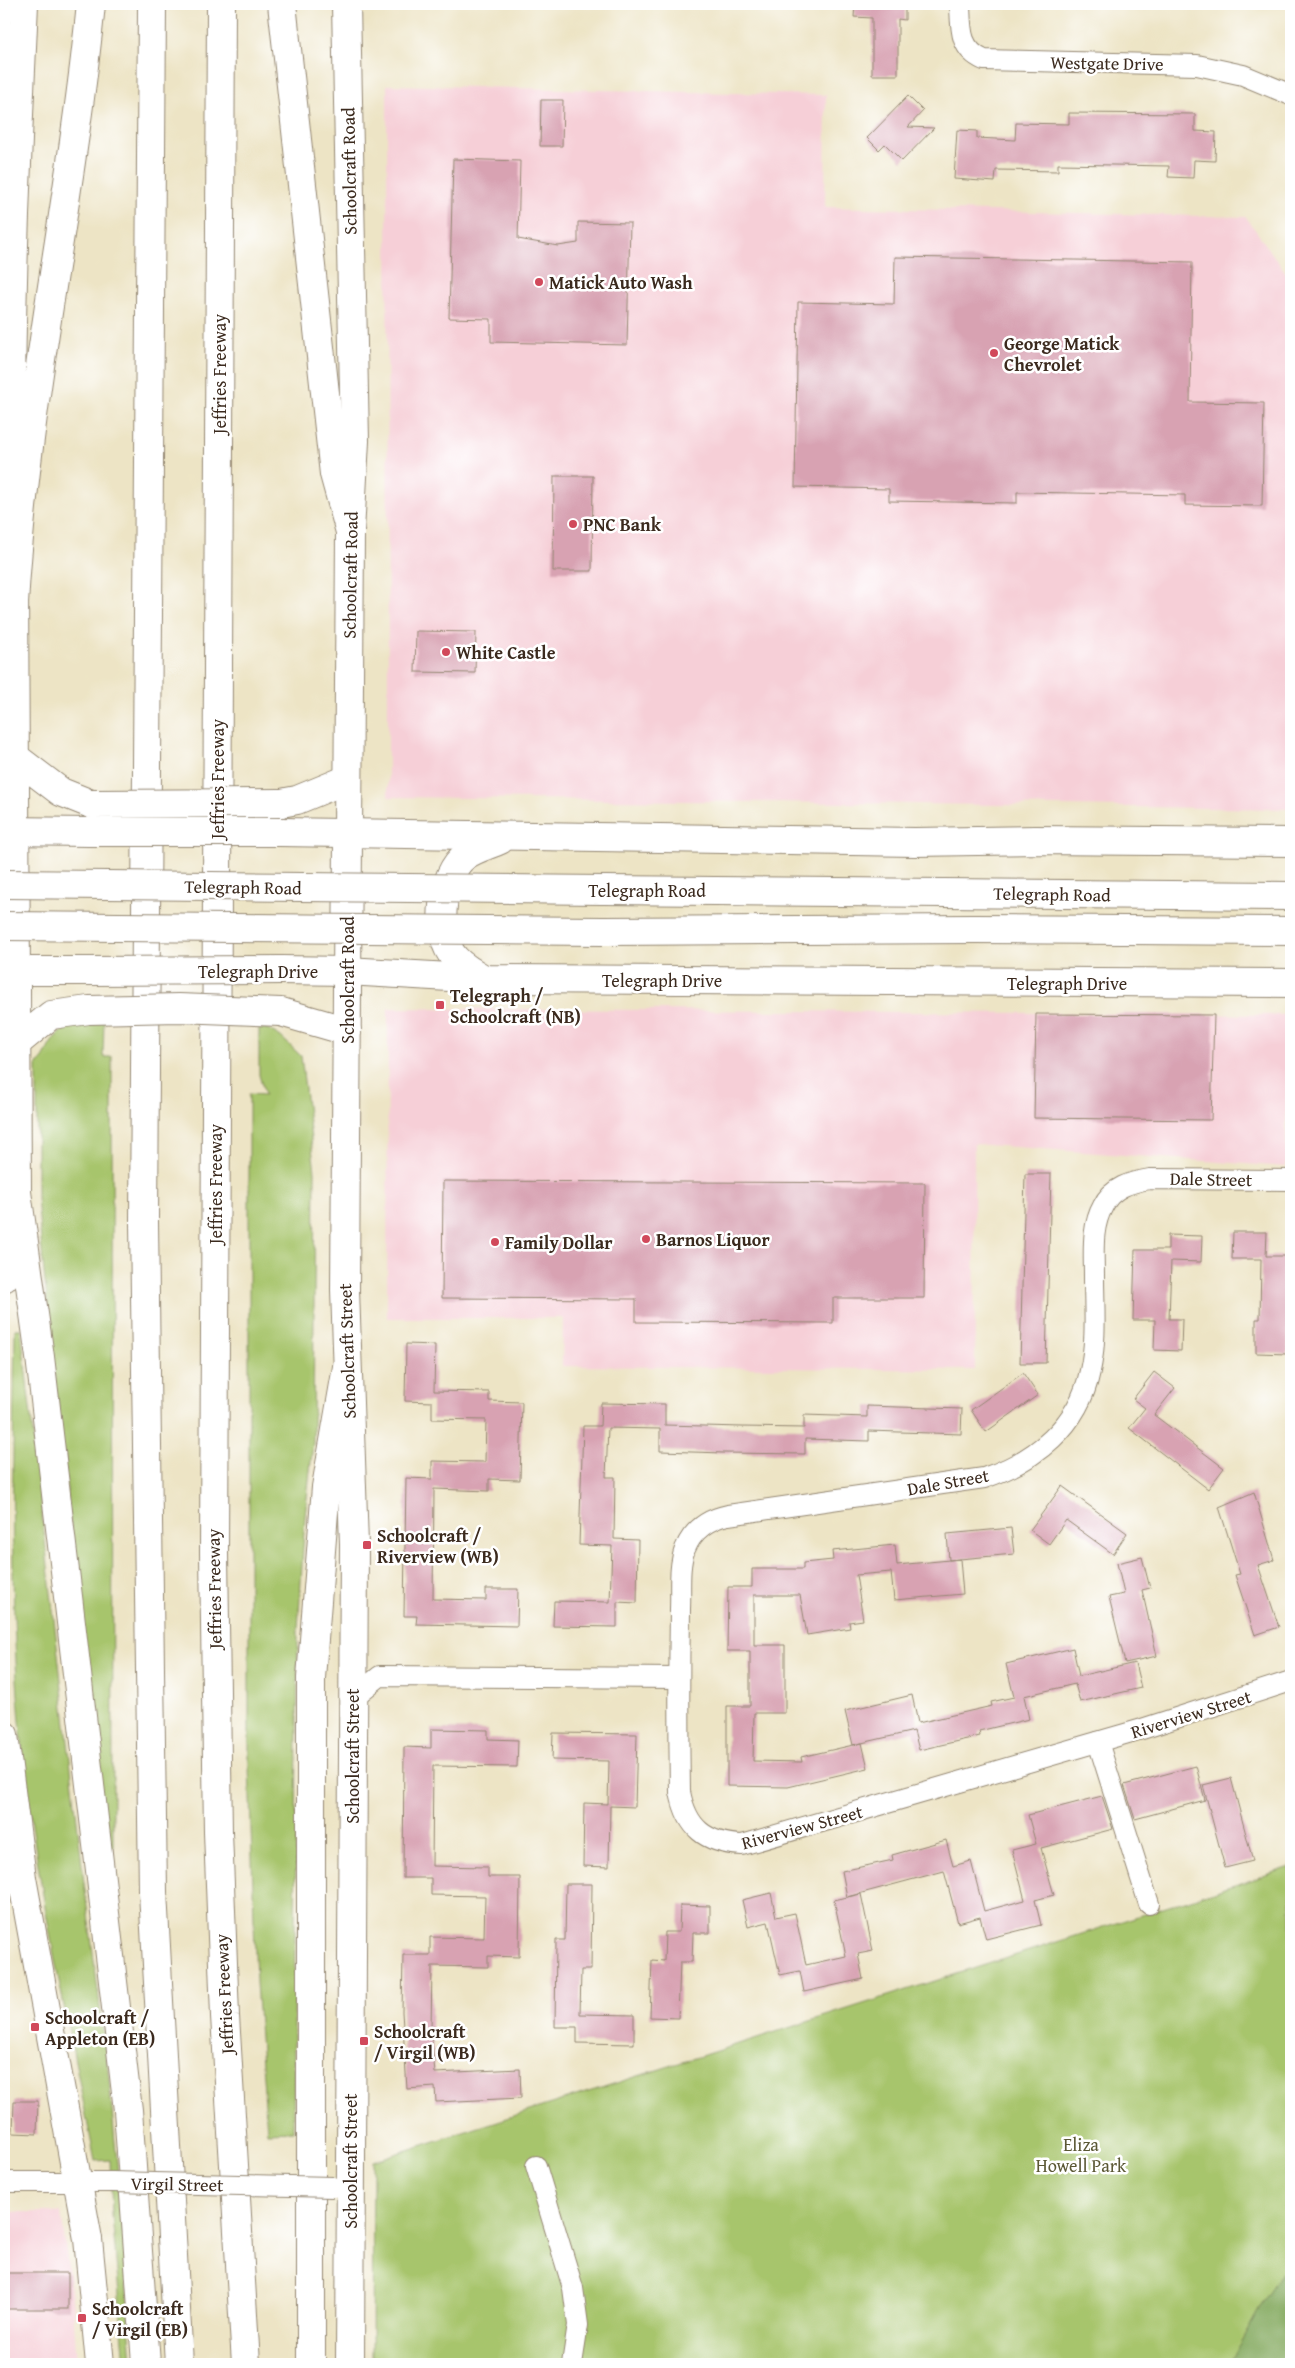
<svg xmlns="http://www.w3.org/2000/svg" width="1295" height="2368" viewBox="0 0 1295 2368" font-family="'Gentium Book Plus',serif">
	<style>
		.built { fill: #f6cfd7 }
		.green { fill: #a7c56c; stroke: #717845 }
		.forest { fill: #85aa60; stroke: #606a3f }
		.building { fill: #d8a2b2 }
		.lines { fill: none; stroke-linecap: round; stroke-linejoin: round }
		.minor-casing { stroke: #948772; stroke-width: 22 }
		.secondary-casing { stroke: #948772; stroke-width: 30 }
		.primary-casing { stroke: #948772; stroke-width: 30 }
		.motorway-casing { stroke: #948772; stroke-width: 30 }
		.minor { stroke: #fff; stroke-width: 20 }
		.secondary { stroke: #fff; stroke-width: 28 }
		.primary { stroke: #fff; stroke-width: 28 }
		.motorway { stroke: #fff; stroke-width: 28 }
		.minor-bridge-casing { stroke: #948772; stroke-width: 22; stroke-linecap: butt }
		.secondary-bridge-casing { stroke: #948772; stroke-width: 30; stroke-linecap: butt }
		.primary-bridge-casing { stroke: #948772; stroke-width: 30; stroke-linecap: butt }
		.minor-bridge { stroke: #fff; stroke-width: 20 }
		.secondary-bridge { stroke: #fff; stroke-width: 28 }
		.primary-bridge { stroke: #fff; stroke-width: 28 }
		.poi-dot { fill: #d1495b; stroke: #fff; stroke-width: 2 }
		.labels { text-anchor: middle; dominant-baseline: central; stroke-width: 5; stroke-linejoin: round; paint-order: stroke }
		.street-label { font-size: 18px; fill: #3b2a1e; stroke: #fff }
		.poi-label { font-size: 18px; font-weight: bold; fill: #3b2a1e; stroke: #fff; text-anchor: start }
		.park-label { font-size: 18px; fill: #5b5835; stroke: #fff }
	</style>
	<rect width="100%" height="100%" fill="#fff"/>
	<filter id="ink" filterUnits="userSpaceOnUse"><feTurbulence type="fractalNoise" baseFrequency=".02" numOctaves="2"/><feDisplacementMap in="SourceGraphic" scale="10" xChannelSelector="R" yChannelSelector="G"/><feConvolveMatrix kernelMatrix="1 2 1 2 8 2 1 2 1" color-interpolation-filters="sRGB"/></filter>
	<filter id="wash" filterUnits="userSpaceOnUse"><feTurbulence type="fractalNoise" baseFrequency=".0096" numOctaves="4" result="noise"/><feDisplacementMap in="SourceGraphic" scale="20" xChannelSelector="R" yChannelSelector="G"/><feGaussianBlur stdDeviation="1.12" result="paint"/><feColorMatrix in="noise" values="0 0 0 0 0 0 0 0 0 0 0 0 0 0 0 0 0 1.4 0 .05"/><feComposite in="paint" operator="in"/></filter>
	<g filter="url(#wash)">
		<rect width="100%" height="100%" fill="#ede4c5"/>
		<g class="built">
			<polygon points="387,85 826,95 825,207 1246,217 1291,280 1291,809 388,797"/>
			<polygon points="388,1008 1287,1015 1286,1167 974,1144 975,1370 562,1366 563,1318 387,1318"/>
			<polygon points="4,2212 61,2212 73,2307 77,2364 4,2364"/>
		</g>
		<g class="green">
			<path d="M104,1021L103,1057H112L113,1855L106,1856L44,1273L37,1198V1064C45,1059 45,1053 50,1045C61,1024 82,1022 104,1021Z"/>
			<polygon points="259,1028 268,1029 281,1037 301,1056 315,1172 313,1443 305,1516 298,1629 293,2131 267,2132 256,1983 249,1766 249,1094 265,1095 259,1075"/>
			<path d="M15,1329H21L84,1883L108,2069L122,2215L132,2364H125L112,2215L110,2160L95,2161C67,2016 32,1868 20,1721C9,1591 13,1460 15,1329Z"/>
			<polygon points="1291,1867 1291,2364 372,2364 373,2161"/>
		</g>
		<polygon class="forest" points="1291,2260 1291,2364 1229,2364 1265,2299"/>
		<g id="blocks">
			<g class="building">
				<polygon points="855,4 905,4 905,20 898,19 898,75 872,75 872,18 854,17"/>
				<polygon points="908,96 923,111 908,127 934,128 902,161 885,144 879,150 867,138"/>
				<polygon points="541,100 563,100 562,146 540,146"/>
				<polygon points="1069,113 1195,114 1195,131 1216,132 1215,161 1194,160 1193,178 1168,177 1169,166 1058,164 1058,171 996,170 995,182 954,179 957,130 977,131 977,138 1015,140 1016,123 1069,124"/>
				<polygon points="453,159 520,161 518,239 558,246 578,243 578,222 630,223 627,345 491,342 491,319 449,318"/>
				<polygon points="895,257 1192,262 1190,402 1264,403 1262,506 1185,505 1185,495 1017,492 1017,503 889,501 889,489 795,487 798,302 894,304"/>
				<polygon points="554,476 593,476 592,571 553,571"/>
				<polygon points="416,631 476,632 475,673 415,672"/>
				<polygon points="1036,1014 1214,1015 1211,1120 1034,1118"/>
				<polygon points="1025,1174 1051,1174 1046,1363 1020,1363"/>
				<polygon points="443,1181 925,1183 924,1298 833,1298 833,1323 636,1322 636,1299 442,1298"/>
				<polygon points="1233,1232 1267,1232 1266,1256 1289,1256 1288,1354 1256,1353 1256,1319 1260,1319 1261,1259 1232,1259"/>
				<polygon points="1168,1235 1202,1236 1201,1262 1171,1261 1169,1319 1182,1319 1181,1351 1154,1350 1155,1320 1133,1320 1135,1250 1168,1250"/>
				<polygon points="406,1344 435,1345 434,1391 489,1392 489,1401 522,1402 520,1480 489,1479 489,1491 434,1489 433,1599 486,1600 486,1589 518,1589 517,1626 416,1624 417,1616 404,1616 406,1478 432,1479 432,1461 485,1462 486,1420 432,1419 432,1402 405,1401"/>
				<polygon points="1154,1372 1175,1388 1154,1415 1224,1468 1208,1489 1129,1428 1145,1408 1133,1399"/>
				<polygon points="1023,1373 1038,1395 986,1432 971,1410"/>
				<polygon points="601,1403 665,1404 665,1425 742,1427 804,1428 804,1415 867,1417 867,1406 962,1409 961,1434 869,1431 869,1441 805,1439 805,1454 724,1453 660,1451 660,1429 608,1428 606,1477 615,1477 614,1539 638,1540 637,1603 617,1602 617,1627 553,1626 554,1601 610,1602 612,1546 579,1545 583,1426 600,1426"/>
				<polygon points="1062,1486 1127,1533 1113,1554 1066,1520 1049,1544 1030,1530"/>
				<polygon points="1254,1492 1274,1560 1258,1565 1279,1627 1255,1635 1235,1575 1240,1574 1219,1507"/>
				<polygon points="1011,1528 1014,1554 949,1560 947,1534"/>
				<polygon points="895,1545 897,1565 960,1559 963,1594 894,1600 891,1572 856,1575 863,1620 849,1622 850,1628 807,1635 800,1595 754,1595 754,1645 785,1645 785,1713 754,1713 753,1761 802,1762 801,1757 862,1743 868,1768 788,1787 727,1786 727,1706 750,1706 750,1651 727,1651 728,1587 752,1587 752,1569 803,1569 803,1563 833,1560 832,1551"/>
				<polygon points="1142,1557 1150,1588 1142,1590 1157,1656 1125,1663 1109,1597 1124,1594 1117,1563"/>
				<polygon points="1073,1648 1079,1676 1135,1663 1141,1688 1080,1702 1075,1684 1024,1696 1029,1719 979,1731 980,1736 919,1750 914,1731 853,1745 845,1711 912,1695 918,1723 992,1706 991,1702 1014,1697 1006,1664"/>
				<polygon points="431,1729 488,1730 488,1739 518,1740 517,1767 433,1766 432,1866 488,1867 488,1877 520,1877 519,1957 488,1956 488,1967 432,1966 431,2030 435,2073 520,2069 521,2098 436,2102 435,2087 407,2089 402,2012 403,1955 430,1955 430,1937 484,1938 485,1896 431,1895 431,1878 403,1878 404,1747 431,1748"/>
				<polygon points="553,1733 637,1734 635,1807 610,1806 609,1867 583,1866 584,1803 608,1804 609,1761 552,1760"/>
				<polygon points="1196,1766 1205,1800 1135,1819 1124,1785"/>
				<polygon points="1231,1778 1253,1861 1225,1868 1203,1785"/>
				<polygon points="1102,1796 1113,1829 1041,1848 1054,1895 1035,1900 1041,1925 986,1939 980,1917 958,1923 944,1871 847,1897 842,1871 893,1860 892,1855 946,1840 953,1866 971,1861 984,1911 1025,1900 1012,1850 1036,1844 1028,1815"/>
				<polygon points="566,1884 592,1884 591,1970 581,1970 580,2014 634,2015 634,2044 577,2043 577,2027 555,2027 556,1940 565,1940"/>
				<polygon points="771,1893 776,1917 795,1913 806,1965 846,1956 834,1900 861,1894 873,1951 858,1954 863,1979 804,1992 800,1971 780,1975 768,1922 748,1927 742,1900"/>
				<polygon points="680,1905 710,1906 710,1933 693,1933 692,1962 680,1962 678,2018 650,2017 652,1960 664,1961 665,1932 679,1932"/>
				<polygon points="14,2101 38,2101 37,2134 13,2133"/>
				<rect x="4" y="2273" width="64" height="36"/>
			</g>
		</g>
	</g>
	<g filter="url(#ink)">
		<use href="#blocks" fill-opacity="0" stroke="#948772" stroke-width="1"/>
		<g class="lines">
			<g class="minor-casing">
				<g id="minor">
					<path d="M960,4C961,28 959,49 984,60L1197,65L1243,75L1291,95"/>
					<polyline points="4,33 22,34"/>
					<path d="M1291,1180L1150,1179C1131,1182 1112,1187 1103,1206C1091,1227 1094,1253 1094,1276C1094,1307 1097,1340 1090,1371C1079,1426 1035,1461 984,1478L728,1515C708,1519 693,1530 685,1549C678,1567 681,1590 680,1609C679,1670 679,1731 680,1792C687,1828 705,1843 742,1845L1142,1729L1291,1681"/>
					<polyline points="353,1698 380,1676 679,1678"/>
					<polyline points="1098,1742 1149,1904"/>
					<polyline points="536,2166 573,2288 578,2325 572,2364"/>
					<polyline points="4,2182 112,2182"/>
				</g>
			</g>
			<g class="secondary-casing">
				<g id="secondary">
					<polyline points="346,4 355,441 350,532 345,1290 354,1544 350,2364"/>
					<path d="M12,519C8,348 16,175 24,4"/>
					<polyline points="15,757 61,792 91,804"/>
					<polyline points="281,803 297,800 348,779"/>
					<polyline points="281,1012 347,1031"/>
					<polyline points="17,1043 51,1015 89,1010"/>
					<polyline points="4,1278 17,1192 14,580"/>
					<polyline points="4,1735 22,1878 88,2239 100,2364"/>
				</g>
			</g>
			<g class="primary-casing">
				<g id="primary">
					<polyline points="4,831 90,832"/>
					<polyline points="280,832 915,842 1035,840 1291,842"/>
					<polyline points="604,890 1291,896"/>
					<polyline points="604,931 974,929 1291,931"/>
					<polyline points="281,970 347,971 484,979 1291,983"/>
					<polyline points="4,971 89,971"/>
					<path d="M484,979C473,972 458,965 451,953C435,930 442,873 465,856C474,849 489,845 500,840"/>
				</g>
			</g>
			<g class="motorway-casing">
				<g id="motorway">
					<polyline points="152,4 144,1222 153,1892 179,2364"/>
					<polyline points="221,4 214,1553 218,1832 225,2016 246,2364"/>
					<polyline points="282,4 334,474 350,532"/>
					<path d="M14,603C26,401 71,204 91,4"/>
					<polyline points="17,1192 40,1357 128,2110 146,2364"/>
					<polyline points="311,2364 311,1678 326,1487 347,1367"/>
				</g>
			</g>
			<use href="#minor" class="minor"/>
			<use href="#secondary" class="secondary"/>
			<use href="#primary" class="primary"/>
			<use href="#motorway" class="motorway"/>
			<g class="minor-bridge-casing">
				<polyline id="minor-bridge" points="112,2182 333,2187"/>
			</g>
			<g class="secondary-bridge-casing">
				<g id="secondary-bridge">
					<polyline points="91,804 281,803"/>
					<polyline points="89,1010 179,1008 281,1012"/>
				</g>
			</g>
			<g class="primary-bridge-casing">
				<g id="primary-bridge">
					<polyline points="90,832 280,832"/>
					<polyline points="4,884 604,890"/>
					<polyline points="4,926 604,931"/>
					<polyline points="89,971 281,970"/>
				</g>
			</g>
			<use href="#minor-bridge" class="minor-bridge"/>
			<use href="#secondary-bridge" class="secondary-bridge"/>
			<use href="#primary-bridge" class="primary-bridge"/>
		</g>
	</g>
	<g class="poi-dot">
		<circle cx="539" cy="282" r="5"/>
		<circle cx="994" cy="353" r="5"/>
		<circle cx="573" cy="524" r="5"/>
		<circle cx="446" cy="652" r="5"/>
		<rect x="435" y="1000" width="10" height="10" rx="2.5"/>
		<circle cx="646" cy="1239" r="5"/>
		<circle cx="495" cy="1242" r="5"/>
		<rect x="362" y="1540" width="10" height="10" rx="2.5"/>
		<rect x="30" y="2022" width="10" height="10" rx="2.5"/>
		<rect x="359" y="2036" width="10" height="10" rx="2.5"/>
		<rect x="77" y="2313" width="10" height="10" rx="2.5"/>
	</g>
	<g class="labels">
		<g class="street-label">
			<text transform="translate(1107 63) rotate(1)">Westgate Drive</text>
			<text transform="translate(349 171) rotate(-91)">Schoolcraft Road</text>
			<text transform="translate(219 374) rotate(-90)">Jeffries Freeway</text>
			<text transform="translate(350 575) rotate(-89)">Schoolcraft Road</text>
			<text transform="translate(217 779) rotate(-90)">Jeffries Freeway</text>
			<text transform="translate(243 887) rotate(1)">Telegraph Road</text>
			<text x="647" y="890">Telegraph Road</text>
			<text transform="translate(1052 894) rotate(1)">Telegraph Road</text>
			<text x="258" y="971">Telegraph Drive</text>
			<text transform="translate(347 980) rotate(-90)">Schoolcraft Road</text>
			<text x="662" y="980">Telegraph Drive</text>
			<text x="1067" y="983">Telegraph Drive</text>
			<text transform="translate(1211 1179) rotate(1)">Dale Street</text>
			<text transform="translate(215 1184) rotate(-90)">Jeffries Freeway</text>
			<text transform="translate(347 1351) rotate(-92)">Schoolcraft Street</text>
			<text transform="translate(948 1482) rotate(-10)">Dale Street</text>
			<text transform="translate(214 1589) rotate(-91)">Jeffries Freeway</text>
			<text transform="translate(1191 1714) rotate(-17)">Riverview Street</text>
			<text transform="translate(352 1756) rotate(-90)">Schoolcraft Street</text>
			<text transform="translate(802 1827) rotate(-15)">Riverview Street</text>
			<text transform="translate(224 1994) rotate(-93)">Jeffries Freeway</text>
			<text transform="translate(350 2161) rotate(-90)">Schoolcraft Street</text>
			<text transform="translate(177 2184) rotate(1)">Virgil Street</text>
		</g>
		<g class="poi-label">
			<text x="549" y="282">Matick Auto Wash</text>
			<text x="1004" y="343">George Matick<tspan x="1004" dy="21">Chevrolet</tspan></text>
			<text x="583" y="524">PNC Bank</text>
			<text x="456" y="652">White Castle</text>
			<text x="450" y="995">Telegraph /<tspan x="450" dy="21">Schoolcraft (NB)</tspan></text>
			<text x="656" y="1239">Barnos Liquor</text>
			<text x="505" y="1242">Family Dollar</text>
			<text x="377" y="1535">Schoolcraft /<tspan x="377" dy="21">Riverview (WB)</tspan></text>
			<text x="45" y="2017">Schoolcraft /<tspan x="45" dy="21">Appleton (EB)</tspan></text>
			<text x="374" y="2031">Schoolcraft<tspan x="374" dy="21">/ Virgil (WB)</tspan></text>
			<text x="92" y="2308">Schoolcraft<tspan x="92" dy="21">/ Virgil (EB)</tspan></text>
		</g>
		<g class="park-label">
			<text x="1081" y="2144">Eliza<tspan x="1081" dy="21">Howell Park</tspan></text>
		</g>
	</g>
	<rect width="1295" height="2368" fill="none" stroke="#fff" stroke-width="20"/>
</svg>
